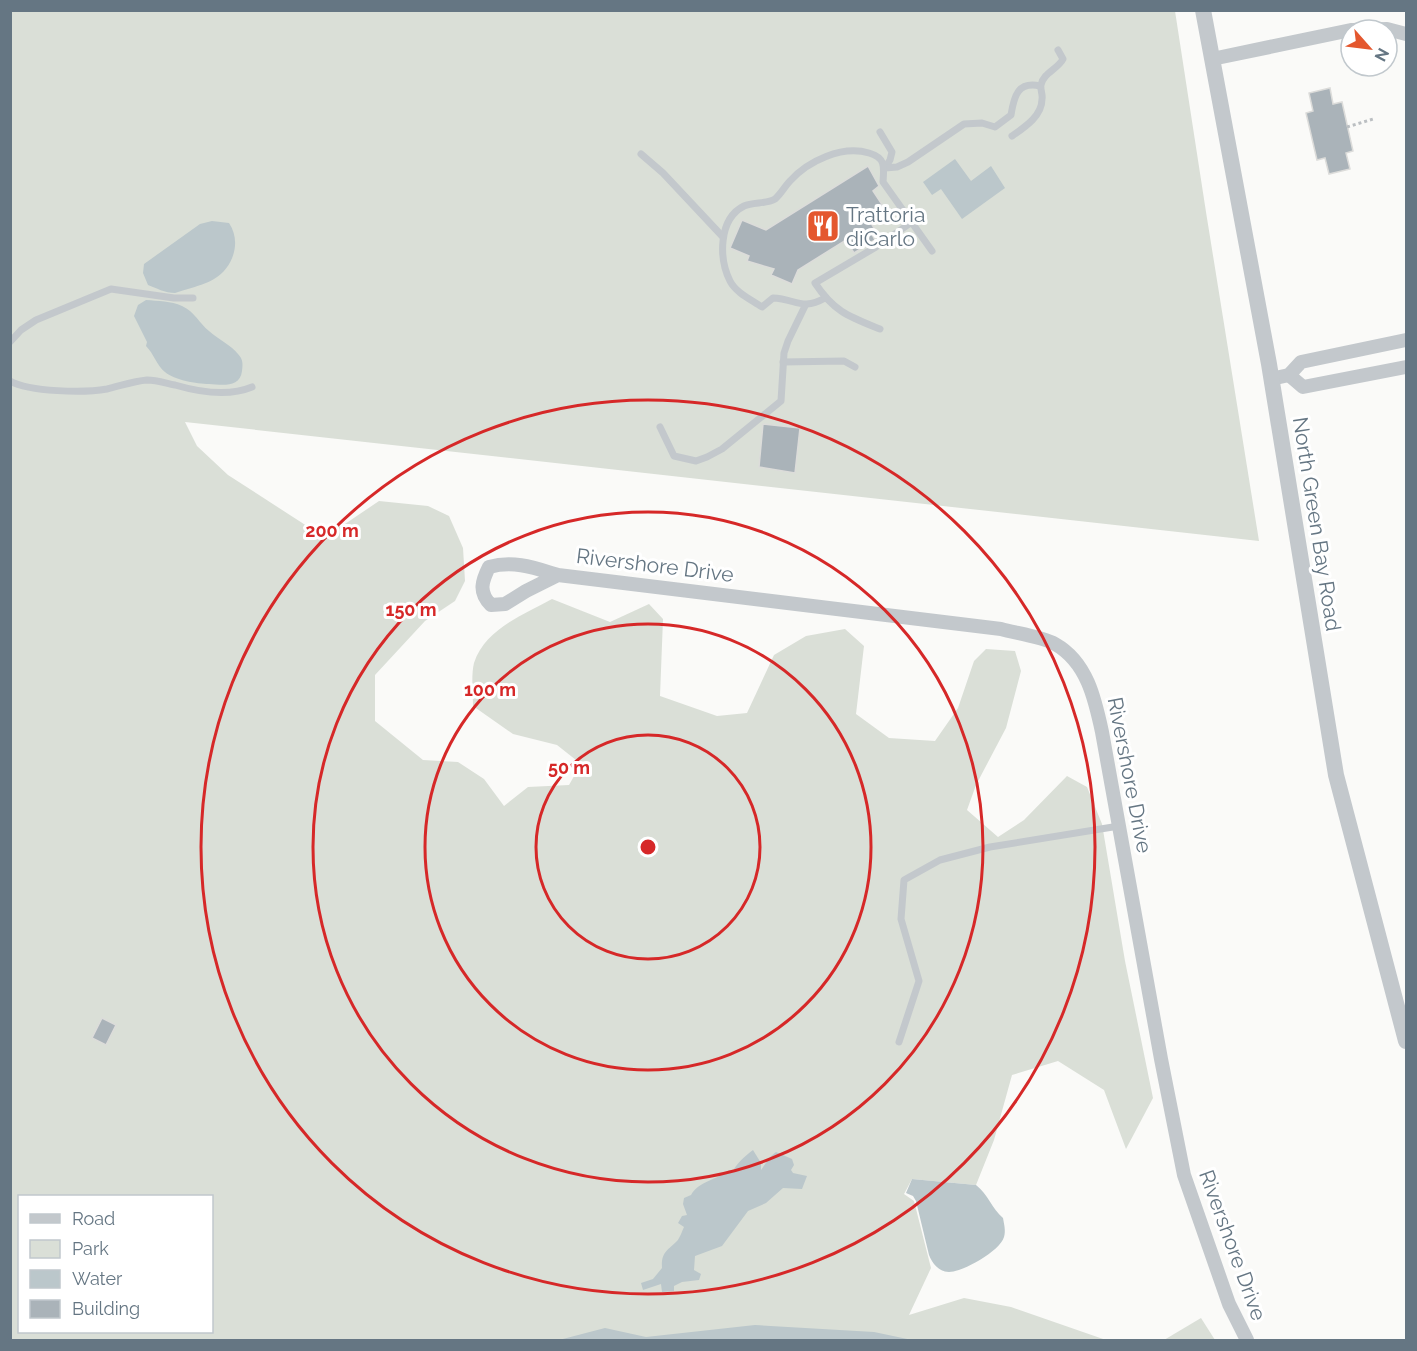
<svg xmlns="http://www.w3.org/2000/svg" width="1417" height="1351" viewBox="0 0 1417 1351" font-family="Raleway,sans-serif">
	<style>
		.green { fill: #dadfd7; fill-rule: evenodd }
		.water { fill: #bbc7cb }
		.building { fill: #aab3b9; stroke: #dcdcda; stroke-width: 1.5 }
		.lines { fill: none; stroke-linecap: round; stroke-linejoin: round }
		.path { stroke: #bbbfc2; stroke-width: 3; stroke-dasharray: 3 3; stroke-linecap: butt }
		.service { stroke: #c3c8cc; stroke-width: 7 }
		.minor { stroke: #c3c8cc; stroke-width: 14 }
		.tertiary { stroke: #c3c8cc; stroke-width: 16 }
		.ring { fill: none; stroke: #d62828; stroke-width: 3 }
		.labels { text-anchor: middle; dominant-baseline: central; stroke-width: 6; stroke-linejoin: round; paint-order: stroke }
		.poi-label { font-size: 21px; fill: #657683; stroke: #fff; text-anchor: start }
		.street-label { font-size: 21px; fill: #657683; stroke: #fff }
		.centre { fill: #d62828; stroke: #fff; stroke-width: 3 }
		.ring-label { font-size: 18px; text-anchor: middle; font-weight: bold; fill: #d62828; stroke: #fff; stroke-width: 6; stroke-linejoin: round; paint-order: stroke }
	</style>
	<rect width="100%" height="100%" fill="#fafaf8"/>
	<g class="green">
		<path d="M10,11H1175L1206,212L1259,541L185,422L197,446L228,475L310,528L342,526L379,501L428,506L449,516L463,548L465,581L455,601L425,621L375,675V721L423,760L458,762L484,779L504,806L528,787L569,785L581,764L557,745L513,734L473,706C473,693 471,675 474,663C485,629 523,615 552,599L610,622L649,604L663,619L660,696L717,716L747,713L774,655L806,636L845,629L864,646L856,714L889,738L935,741L958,708L974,661L986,649L1015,651L1021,671L1006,728L976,785L967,810L998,837L1024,820L1067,776L1087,787L1102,824L1125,961L1153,1098L1126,1149L1104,1090L1058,1061L1012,1075L994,1140L976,1185L912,1179L904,1194L914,1201L931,1268L909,1315L964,1298L1011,1307L1106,1340H11ZM20,1196H212V1332H20Z"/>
		<polygon points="1201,1318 1215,1340 1164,1340"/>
	</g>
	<g class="water">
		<polygon points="955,159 971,181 991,166 1005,188 962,219 941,189 932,195 923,182"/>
		<path d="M212,221L229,223C242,242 233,268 214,279C206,284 197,286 188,289C183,290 179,292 175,293C165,293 156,288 148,285L143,273L144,264L200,224Z"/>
		<path d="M146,300C158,301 171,301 182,306C195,312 199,323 209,331C218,339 231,345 238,354C243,359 243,364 242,371C240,388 222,385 209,384C197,384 174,380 165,372C157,366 154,354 146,346L147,342L134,316L138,305Z"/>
		<path d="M753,1150L761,1163V1170L770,1157L776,1152L792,1159L794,1165L791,1170L793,1173L807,1176L802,1189L783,1188L766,1203L748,1211L722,1246L695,1256L694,1270L701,1274L699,1280L682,1282L674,1286V1291L662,1292L661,1284L643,1290L641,1283L653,1279L662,1268C661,1252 668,1250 677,1241C680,1238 682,1231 684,1227L678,1223L682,1216L687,1215L683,1204L684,1198L691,1195C699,1181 717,1180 729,1170L733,1171C737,1163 745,1156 753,1150Z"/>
		<path d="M912,1179L976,1185C988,1194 992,1209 1003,1218C1004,1224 1006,1231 1004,1237C1000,1251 963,1272 949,1272C939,1272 932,1263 929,1255L916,1201L913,1196L906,1193Z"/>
		<polygon points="755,1325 874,1332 912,1340 559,1340 605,1328 646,1337"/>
	</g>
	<g class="building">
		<polygon points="1330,88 1333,104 1342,102 1353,151 1346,153 1350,169 1329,174 1325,158 1317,160 1306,113 1313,111 1309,93"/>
		<polygon points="868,166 879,186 873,191 887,212 871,223 874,228 870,231 875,240 854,253 846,240 798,270 792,284 771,275 774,269 747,261 749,256 730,248 742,220 766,230"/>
		<polygon points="763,424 800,428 795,473 759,467"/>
		<polygon points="102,1018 116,1025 106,1045 92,1038"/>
	</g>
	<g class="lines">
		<polyline class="path" points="1347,127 1373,119"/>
		<g class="service">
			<polyline points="880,132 892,152 890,160 885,168"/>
			<path d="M1012,136C1025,127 1042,116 1042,99C1043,95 1040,89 1041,85C1043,73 1058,69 1063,59L1058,50"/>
			<polyline points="641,154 663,173 723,237"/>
			<path d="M885,168L897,167L908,162L964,124L982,123L995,127L1011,115C1014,96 1018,81 1040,86"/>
			<path d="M825,298C802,311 796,299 773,298L762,307C752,300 736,293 730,281C719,259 718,219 744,206C753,202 767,204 775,199C781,194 785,186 790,181C808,161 842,145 869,153C886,158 884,167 883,182L932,251"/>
			<path d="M880,329C850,317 834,312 815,283L876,247L912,222"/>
			<polyline points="10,342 21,330 36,320 111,289 174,298 193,298"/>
			<polyline points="783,362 844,361 855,367"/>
			<path d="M10,381C30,392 84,393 107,389C120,386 134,381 147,380C157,380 165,383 175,385C199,392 228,397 252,387"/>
			<polyline points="660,427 674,456 696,461 707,457 722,449 781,401 784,353 788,341 805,306"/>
			<polyline points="899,1042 919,981 901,919 904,880 940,860 990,847 1119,826"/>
		</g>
		<g class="minor">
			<polyline points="1353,30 1387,29 1406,34"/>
			<polyline points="1212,59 1351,30"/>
			<polyline points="1289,375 1303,387 1406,367"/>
			<polyline points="1271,379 1289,375 1301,362 1406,340"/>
			<path d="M558,575L526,591L505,604L491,605C478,592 482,581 489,567C514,560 535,568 558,575L1001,629C1015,633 1043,637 1055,644C1087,662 1095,699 1102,732L1161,1059L1184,1175L1229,1304L1247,1340"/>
		</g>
		<polyline class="tertiary" points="1203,10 1269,364 1336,775 1406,1041"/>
	</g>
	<g class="ring">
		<circle cx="648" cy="847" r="112"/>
		<circle cx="648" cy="847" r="223"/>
		<circle cx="648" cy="847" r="335"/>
		<circle cx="648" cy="847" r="447"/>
	</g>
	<defs>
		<g id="restaurant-square" transform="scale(1.725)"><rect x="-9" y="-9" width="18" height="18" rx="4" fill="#e4572e" stroke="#fff"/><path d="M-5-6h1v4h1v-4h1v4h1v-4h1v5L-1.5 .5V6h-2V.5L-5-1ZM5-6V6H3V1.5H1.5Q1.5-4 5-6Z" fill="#fff"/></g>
	</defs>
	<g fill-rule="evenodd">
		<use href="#restaurant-square" x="823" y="226"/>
	</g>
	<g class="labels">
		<g class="poi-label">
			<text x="846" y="214">Trattoria<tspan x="846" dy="24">diCarlo</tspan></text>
		</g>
		<g class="street-label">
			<text transform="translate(1317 524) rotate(81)">North Green Bay Road</text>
			<text transform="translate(655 565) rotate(7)">Rivershore Drive</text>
			<text transform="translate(1130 775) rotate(79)">Rivershore Drive</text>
			<text transform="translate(1233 1245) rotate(70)">Rivershore Drive</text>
		</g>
	</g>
	<circle cx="648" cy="847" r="9" class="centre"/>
	<g class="ring-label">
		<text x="332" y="537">200 m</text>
		<text x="411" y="616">150 m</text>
		<text x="490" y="696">100 m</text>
		<text x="569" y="774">50 m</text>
	</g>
	<rect width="1417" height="1351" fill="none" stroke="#657683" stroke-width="24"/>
	<rect x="18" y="1195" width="195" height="138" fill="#ffffff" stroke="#c1c8cd" stroke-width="1.5"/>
	<rect x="30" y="1214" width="30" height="9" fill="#c3c8cc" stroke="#c1c8cd" stroke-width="1.5"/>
	<text x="72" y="1225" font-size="18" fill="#657683">Road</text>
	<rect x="30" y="1240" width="30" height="18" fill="#dadfd7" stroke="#c1c8cd" stroke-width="1.5"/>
	<text x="72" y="1255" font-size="18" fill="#657683">Park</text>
	<rect x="30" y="1270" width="30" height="18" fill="#bbc7cb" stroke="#c1c8cd" stroke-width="1.5"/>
	<text x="72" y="1285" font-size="18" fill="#657683">Water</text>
	<rect x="30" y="1300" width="30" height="18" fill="#aab3b9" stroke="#c1c8cd" stroke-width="1.5"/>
	<text x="72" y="1315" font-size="18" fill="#657683">Building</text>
	<g transform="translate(1369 48) rotate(118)"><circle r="28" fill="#ffffff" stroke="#c1c8cd" stroke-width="1.5"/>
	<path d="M0-4.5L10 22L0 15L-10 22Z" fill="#e4572e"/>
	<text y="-9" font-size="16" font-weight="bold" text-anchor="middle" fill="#657683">N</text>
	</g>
</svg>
